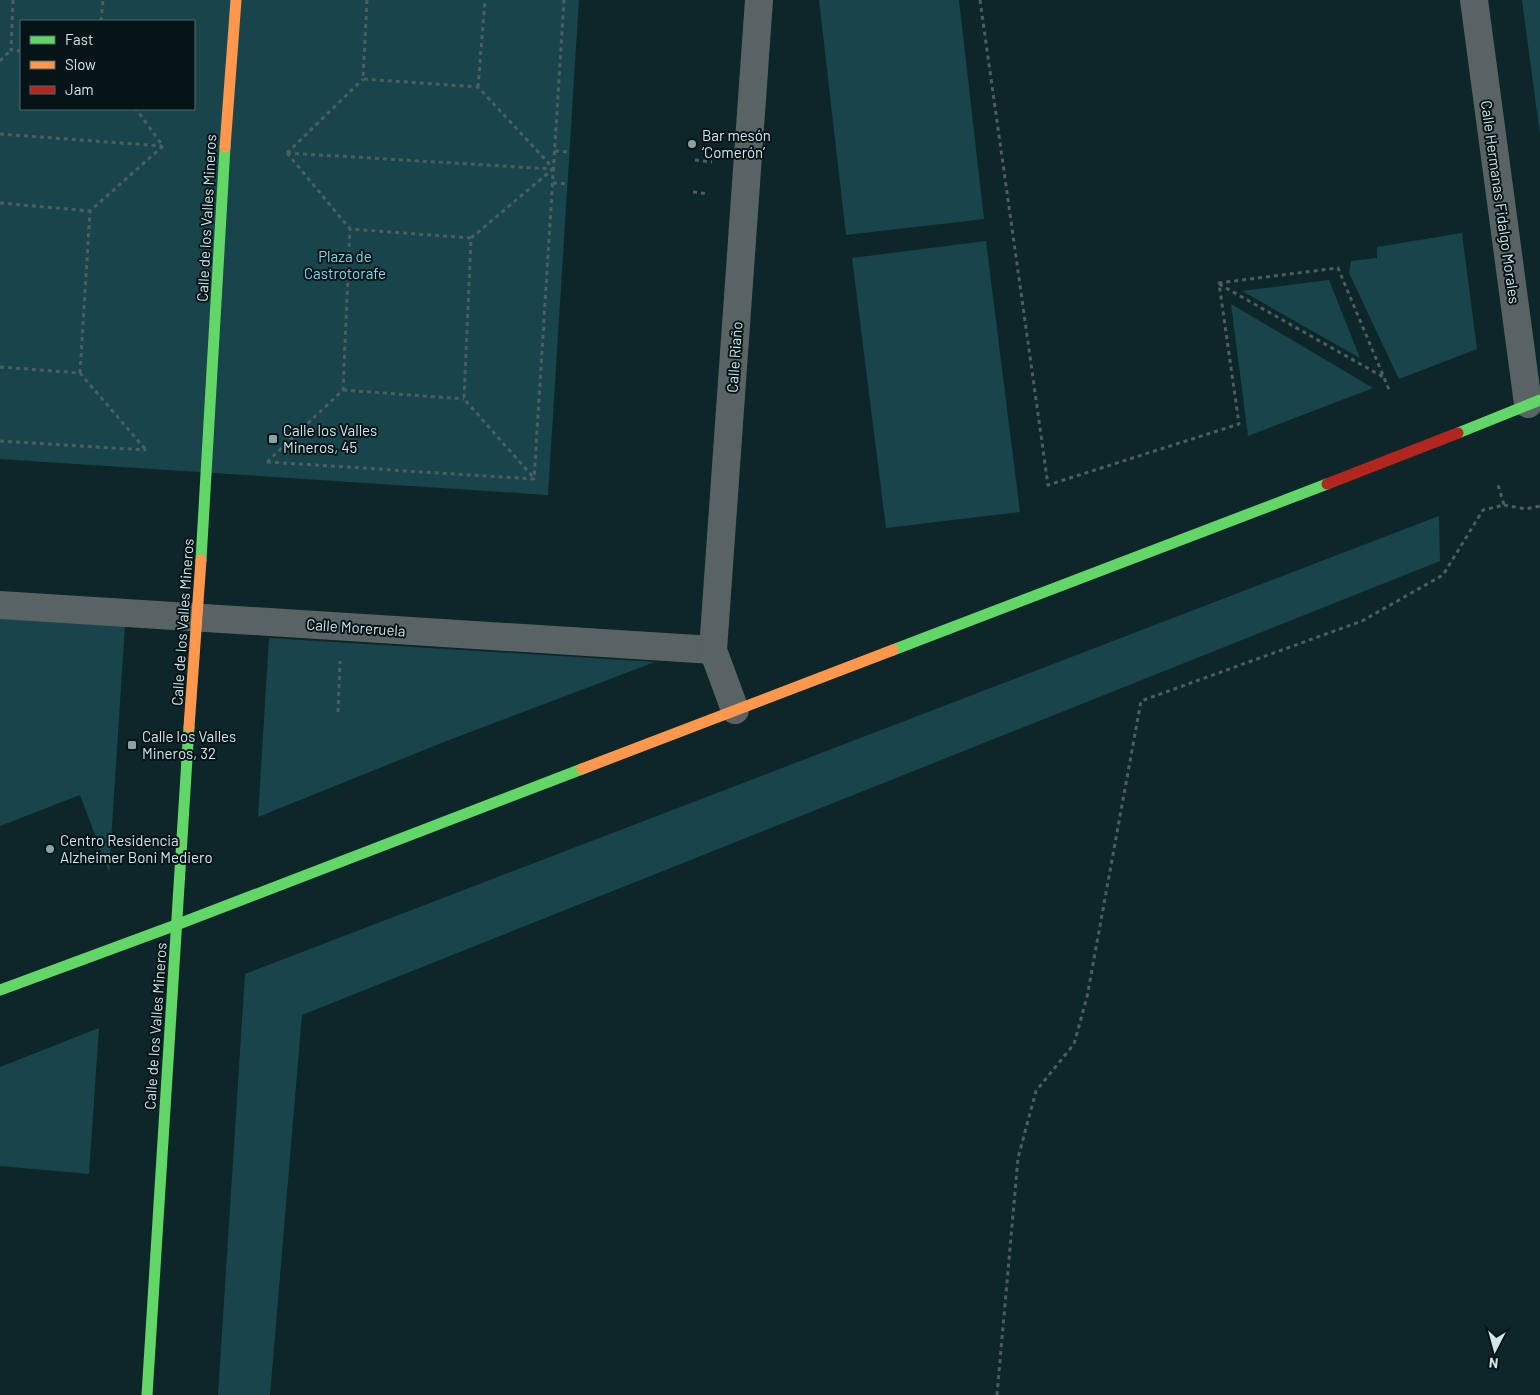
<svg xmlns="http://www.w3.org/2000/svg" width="1540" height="1395" viewBox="0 0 1540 1395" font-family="Barlow,sans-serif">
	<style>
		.green { fill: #18454c; fill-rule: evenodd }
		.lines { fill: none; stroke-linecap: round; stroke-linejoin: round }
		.path { stroke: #4f5d5f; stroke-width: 3; stroke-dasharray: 4 4; stroke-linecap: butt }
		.street { stroke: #596364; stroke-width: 28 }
		.fast { stroke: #63d668; stroke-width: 11 }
		.slow { stroke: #ff974d; stroke-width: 11 }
		.jam { stroke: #b3261e; stroke-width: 11 }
		.poi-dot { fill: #8ca3a6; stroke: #041417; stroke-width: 2 }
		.labels { text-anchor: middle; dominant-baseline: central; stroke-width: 4; stroke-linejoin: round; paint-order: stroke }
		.poi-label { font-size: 15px; fill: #d1e6ea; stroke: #041417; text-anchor: start }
		.street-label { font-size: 15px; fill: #d1e6ea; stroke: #041417 }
		.park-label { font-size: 15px; fill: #7edcee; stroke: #041417 }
	</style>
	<rect width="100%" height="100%" fill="#0d2629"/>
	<g class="green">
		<path d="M0,0H579L548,495L0,459ZM21,21H194V109H21Z"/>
		<polygon points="819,0 959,0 984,219 846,235"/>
		<polygon points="1522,0 1540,0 1540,135"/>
		<polygon points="1462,233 1477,349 1399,379 1349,273 1351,261 1377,258 1377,247"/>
		<polygon points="986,241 1020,512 886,528 852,258"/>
		<polygon points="1329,280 1360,358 1242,291"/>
		<polygon points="1231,304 1373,388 1248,436"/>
		<polygon points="1439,516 1440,561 302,1015 270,1395 218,1395 245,974"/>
		<polygon points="0,617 125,625 109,872 80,795 0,826"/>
		<polygon points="269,638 655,662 449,740 258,817"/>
		<polygon points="99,1028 89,1174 0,1166 0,1067"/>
	</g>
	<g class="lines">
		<g class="path">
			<polyline points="13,0 11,50 21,51"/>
			<polyline points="367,0 363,79 478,87 554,169"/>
			<polyline points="980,0 1048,485 1239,424 1219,283 1338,268 1390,392"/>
			<polyline points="101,21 103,0"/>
			<polyline points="0,61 11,50"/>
			<polyline points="478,87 485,0"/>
			<polyline points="0,134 162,146"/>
			<polyline points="555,151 569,152"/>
			<polyline points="287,153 350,229 471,238 464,399 534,478"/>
			<polyline points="287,153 553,169"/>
			<polyline points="287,153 363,79"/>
			<polyline points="695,160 712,162"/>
			<polyline points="553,183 568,184"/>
			<polyline points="693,192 709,194"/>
			<polyline points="0,203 90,211"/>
			<polyline points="471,238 553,169"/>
			<polyline points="1219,284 1385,378"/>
			<polyline points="0,367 80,373 146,450"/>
			<polyline points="80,373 90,211 163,146 136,109"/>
			<polyline points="343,390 464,399"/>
			<polyline points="0,441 146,450"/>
			<polyline points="267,462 534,479 564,0"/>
			<polyline points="267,462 343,390 350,229"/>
			<polyline points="1504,505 1526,509 1540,506"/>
			<polyline points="338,712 340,661"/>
			<polyline points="997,1395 1018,1158 1036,1091 1074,1044 1087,997 1141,701 1362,621 1443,575 1483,510 1504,505 1498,485"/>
		</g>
		<g class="street">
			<polyline points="1474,0 1528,404"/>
			<polyline points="0,605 713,650"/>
			<polyline points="735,710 713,650 759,0"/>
		</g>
		<g class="fast">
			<polyline points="1458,433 1540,400"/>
			<polyline points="201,560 225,147"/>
			<polyline points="893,650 1327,484"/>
			<polyline points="0,990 176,925 582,769"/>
			<polyline points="147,1395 189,727"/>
		</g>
		<g class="slow">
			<polyline points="225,147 236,0"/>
			<polyline points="189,727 201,560"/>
			<polyline points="582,769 893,650"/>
		</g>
		<polyline class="jam" points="1327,484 1458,433"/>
	</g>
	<g class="poi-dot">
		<circle cx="692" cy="144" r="5"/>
		<rect x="268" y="434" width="10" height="10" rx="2.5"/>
		<rect x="127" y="740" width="10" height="10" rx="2.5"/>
		<circle cx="50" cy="849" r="5"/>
	</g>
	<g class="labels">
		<g class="poi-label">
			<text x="702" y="135">Bar mesón<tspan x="702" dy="17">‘Comerón’</tspan></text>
			<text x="283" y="430">Calle los Valles<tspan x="283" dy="17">Mineros, 45</tspan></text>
			<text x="142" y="736">Calle los Valles<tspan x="142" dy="17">Mineros, 32</tspan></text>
			<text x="60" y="840">Centro Residencia<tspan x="60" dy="17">Alzheimer Boni Mediero</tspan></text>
		</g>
		<g class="street-label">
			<text transform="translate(1501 202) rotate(82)">Calle Hermanas Fidalgo Morales</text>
			<text transform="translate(206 218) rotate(-87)">Calle de los Valles Mineros</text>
			<text transform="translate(734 357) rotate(-86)">Calle Riaño</text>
			<text transform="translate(182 622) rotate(-86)">Calle de los Valles Mineros</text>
			<text transform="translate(356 627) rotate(4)">Calle Moreruela</text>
			<text transform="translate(155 1026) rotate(-86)">Calle de los Valles Mineros</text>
		</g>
		<g class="park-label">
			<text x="345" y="256">Plaza de<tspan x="345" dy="17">Castrotorafe</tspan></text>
		</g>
	</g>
	<rect x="20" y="20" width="175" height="90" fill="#041417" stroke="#56686b"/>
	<rect x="30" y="36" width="25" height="8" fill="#63d668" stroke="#56686b"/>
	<text x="65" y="45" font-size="15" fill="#d1e6ea">Fast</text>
	<rect x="30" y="61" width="25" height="8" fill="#ff974d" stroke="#56686b"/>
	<text x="65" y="70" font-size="15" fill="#d1e6ea">Slow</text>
	<rect x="30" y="86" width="25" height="8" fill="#b3261e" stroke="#56686b"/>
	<text x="65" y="95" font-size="15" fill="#d1e6ea">Jam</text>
	<g transform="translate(1495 1350) rotate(186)" stroke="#041417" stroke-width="4" paint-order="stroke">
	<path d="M0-4L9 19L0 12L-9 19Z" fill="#d1e6ea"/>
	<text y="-8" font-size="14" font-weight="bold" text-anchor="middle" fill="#d1e6ea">N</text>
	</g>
</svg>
